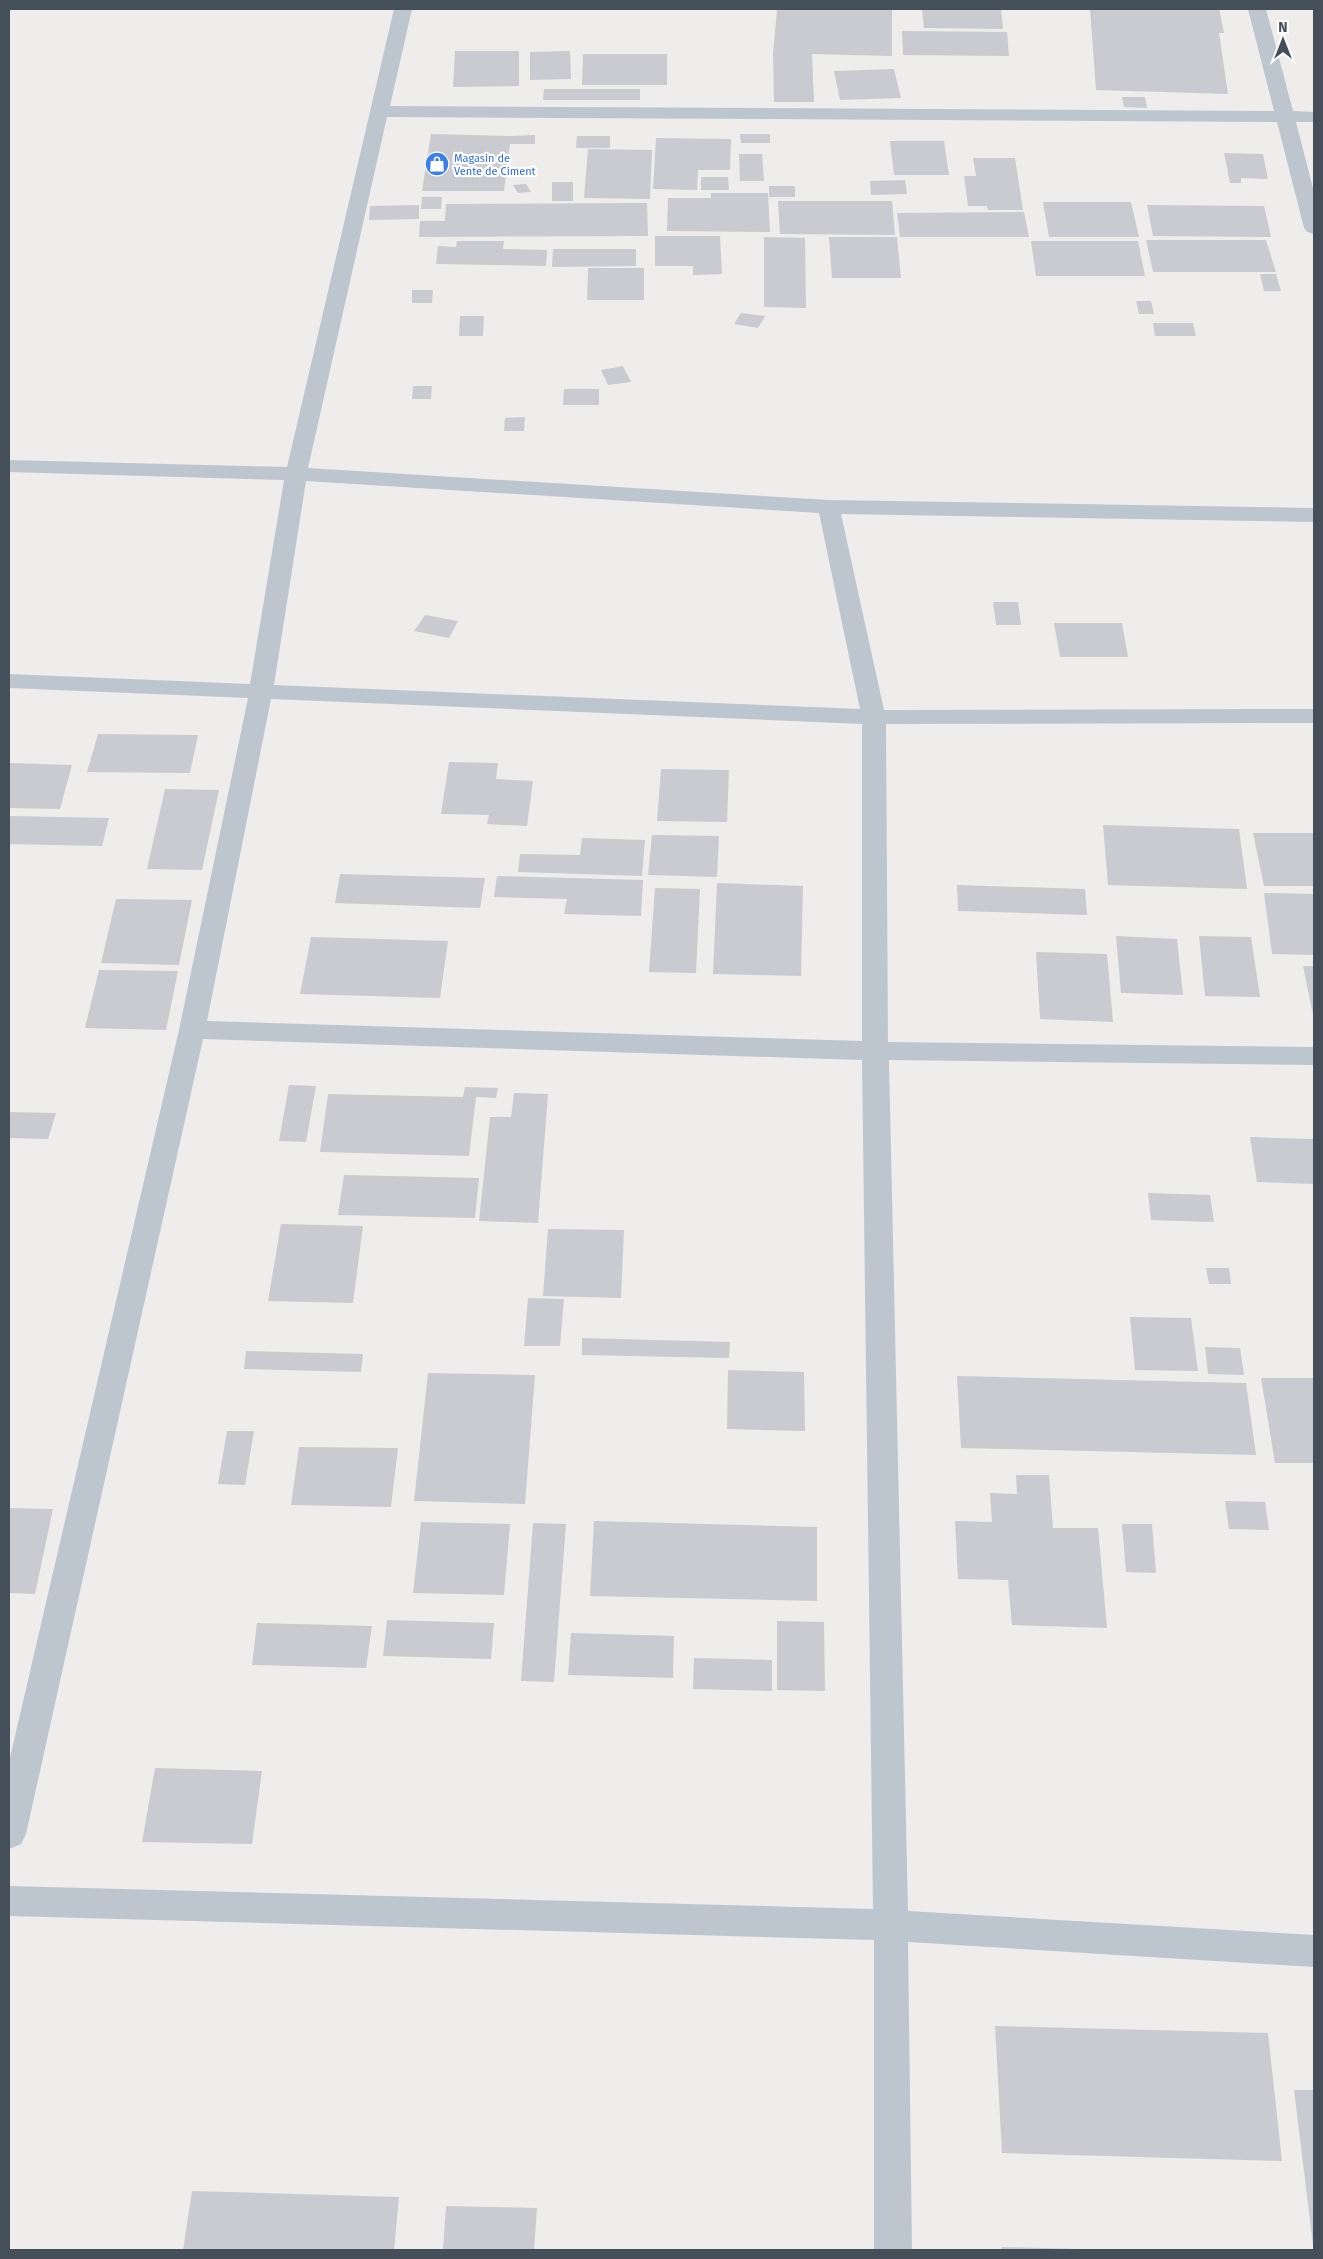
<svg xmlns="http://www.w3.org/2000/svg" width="1323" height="2259" viewBox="0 0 1323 2259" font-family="'Fira Sans',sans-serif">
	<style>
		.building { fill: #c9cbd1 }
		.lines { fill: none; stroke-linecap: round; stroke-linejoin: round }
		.minor { fill: #bdc6cf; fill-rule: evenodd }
		.labels { text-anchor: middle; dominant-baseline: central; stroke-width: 4.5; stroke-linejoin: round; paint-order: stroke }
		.far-shop-label { font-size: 11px; fill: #366cbe; stroke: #fff; text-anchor: start }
	</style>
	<rect width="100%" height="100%" fill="#efecec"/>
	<g class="building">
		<polygon points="777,9 892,9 892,56 812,54 814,102 774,102 773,54"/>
		<polygon points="922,9 1001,9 1003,29 924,28"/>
		<polygon points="1090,9 1219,9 1224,33 1219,33 1228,94 1096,90"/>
		<polygon points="902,31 1007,32 1009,56 903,55"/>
		<polygon points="455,51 519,51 519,86 453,87"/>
		<polygon points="570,51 571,79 530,80 530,52"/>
		<polygon points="583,54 667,54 667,85 582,85"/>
		<polygon points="894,69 901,98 840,100 834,71"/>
		<polygon points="544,89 640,89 640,100 543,100"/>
		<polygon points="1122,97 1145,97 1147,108 1124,107"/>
		<polygon points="431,134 511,136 535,135 535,144 510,144 504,191 422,191"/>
		<polygon points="740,134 770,134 770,143 741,143"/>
		<polygon points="577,136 610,136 610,148 576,148"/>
		<polygon points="656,138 731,139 730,170 698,170 697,190 653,189"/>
		<polygon points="890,141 944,141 949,175 894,175"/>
		<polygon points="588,149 652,150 650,199 584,198"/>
		<polygon points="1224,153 1263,154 1268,179 1241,178 1241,183 1230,183"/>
		<polygon points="739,154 762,154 764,181 740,181"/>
		<polygon points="973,158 1015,158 1023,210 988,210 987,206 968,206 964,176 976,176"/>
		<polygon points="701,177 728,177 729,190 701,190"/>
		<polygon points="905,180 907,194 871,195 870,181"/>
		<rect x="552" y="182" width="21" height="19"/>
		<polygon points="526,184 531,192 518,193 513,185"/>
		<rect x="769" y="186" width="26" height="11"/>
		<polygon points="711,193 768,193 770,232 667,231 668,198 711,198"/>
		<polygon points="422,197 442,197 441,209 421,209"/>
		<polygon points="778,201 892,201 895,235 780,234"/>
		<polygon points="1043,202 1131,202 1139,237 1049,237"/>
		<polygon points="647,203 648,236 419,237 420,221 445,221 446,204"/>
		<polygon points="419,205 419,219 369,220 370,206"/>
		<polygon points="1147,205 1264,206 1271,237 1153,236"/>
		<polygon points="1024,212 1029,237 900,237 897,213"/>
		<polygon points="655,236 720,236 722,274 693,275 693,266 655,266"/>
		<polygon points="764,237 805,238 806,308 764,307"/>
		<polygon points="829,237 897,237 901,278 832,278"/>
		<polygon points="1146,240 1266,240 1276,272 1153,272"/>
		<polygon points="457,241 504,241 503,249 547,250 546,266 436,264 438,246 456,247"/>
		<polygon points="1031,241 1138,241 1145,276 1036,276"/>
		<polygon points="553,249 636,249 636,266 552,267"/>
		<polygon points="588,268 644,268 644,300 587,300"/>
		<polygon points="1260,274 1276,274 1281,291 1264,291"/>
		<polygon points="412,290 433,290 432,303 412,303"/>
		<polygon points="1136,301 1151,301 1154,314 1139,314"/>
		<polygon points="741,313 765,316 758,328 734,324"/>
		<polygon points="460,316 484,316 483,336 459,336"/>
		<polygon points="1153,323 1193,323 1196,336 1155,336"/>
		<polygon points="623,366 631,382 608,385 601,370"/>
		<polygon points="413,386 432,386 431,399 412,399"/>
		<polygon points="564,389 599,389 599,405 563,405"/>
		<polygon points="525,417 524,431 504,431 505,418"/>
		<polygon points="993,602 1018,602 1021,625 996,625"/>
		<polygon points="425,615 458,621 449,638 414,631"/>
		<polygon points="1054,623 1122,623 1128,657 1060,657"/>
		<polygon points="98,734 198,735 190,773 87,772"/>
		<polygon points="449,762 498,763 496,779 533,781 527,826 487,824 489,815 441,814"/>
		<polygon points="9,763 72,765 60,809 9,808"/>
		<polygon points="661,769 729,770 727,822 657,821"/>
		<polygon points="165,789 219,790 202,870 147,869"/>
		<polygon points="9,816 109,818 102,846 9,844"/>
		<polygon points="1103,825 1239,829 1247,889 1108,885"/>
		<polygon points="1253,833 1314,833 1314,886 1264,886"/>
		<polygon points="652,835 719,836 717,877 648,875"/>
		<polygon points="582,838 645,840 642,876 518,872 520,854 580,855"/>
		<polygon points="340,874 485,878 480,908 335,903"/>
		<polygon points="497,876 643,880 641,916 564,914 567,899 494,897"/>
		<polygon points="717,883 803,886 801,976 713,974"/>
		<polygon points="957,885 1085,889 1087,915 958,911"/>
		<polygon points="655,888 700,889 696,973 649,972"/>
		<polygon points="1264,893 1314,894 1314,955 1272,954"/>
		<polygon points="116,899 192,900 179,965 101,963"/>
		<polygon points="1116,936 1177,939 1183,995 1121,993"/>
		<polygon points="1199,936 1251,937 1260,997 1205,996"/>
		<polygon points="311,937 448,941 440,998 300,994"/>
		<polygon points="1036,952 1107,954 1113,1022 1040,1019"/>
		<polygon points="1303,966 1314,966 1314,1015 1313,1015"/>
		<polygon points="99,970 178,971 166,1030 85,1028"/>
		<polygon points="289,1085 316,1086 306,1142 279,1141"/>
		<polygon points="465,1087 498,1088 496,1098 476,1097 469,1156 320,1152 328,1094 463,1097"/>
		<polygon points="514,1093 548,1094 538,1223 479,1221 490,1117 511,1117"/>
		<polygon points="9,1112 56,1113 48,1139 9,1138"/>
		<polygon points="1250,1137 1314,1139 1314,1184 1257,1182"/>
		<polygon points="344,1175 479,1178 475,1218 338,1215"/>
		<polygon points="1148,1193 1210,1195 1214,1222 1151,1220"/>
		<polygon points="281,1224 363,1226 353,1303 268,1301"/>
		<polygon points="548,1229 624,1230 621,1298 543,1296"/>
		<polygon points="1206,1268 1229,1268 1231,1284 1209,1284"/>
		<polygon points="528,1298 564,1299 560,1346 524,1346"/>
		<polygon points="1130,1317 1191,1318 1198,1371 1135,1370"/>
		<polygon points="582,1338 730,1342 729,1358 582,1355"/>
		<polygon points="1205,1347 1240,1348 1244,1375 1208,1374"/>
		<polygon points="246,1351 363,1354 361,1372 244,1369"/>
		<polygon points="728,1370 804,1372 805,1431 727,1429"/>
		<polygon points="428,1373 535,1375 525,1504 414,1501"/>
		<polygon points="957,1376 1246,1383 1256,1455 961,1448"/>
		<polygon points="1261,1378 1314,1378 1314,1463 1275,1463"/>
		<polygon points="227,1431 254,1431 245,1485 218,1484"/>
		<polygon points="299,1447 398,1448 391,1507 291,1505"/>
		<polygon points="1016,1475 1049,1475 1053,1528 1098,1528 1107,1628 1012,1625 1008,1580 958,1579 955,1521 992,1522 990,1493 1017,1494"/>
		<polygon points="1225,1501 1265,1502 1269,1530 1229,1529"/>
		<polygon points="9,1508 53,1509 35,1594 9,1593"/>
		<polygon points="594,1521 817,1527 817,1601 590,1596"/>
		<polygon points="421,1522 510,1524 504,1595 413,1593"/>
		<polygon points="533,1523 566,1524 554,1682 521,1681"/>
		<polygon points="1122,1524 1152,1524 1156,1573 1126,1572"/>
		<polygon points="387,1620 494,1623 491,1659 383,1656"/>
		<polygon points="777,1621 824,1622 825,1691 777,1690"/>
		<polygon points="257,1623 372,1626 366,1668 252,1665"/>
		<polygon points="571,1633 674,1636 673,1678 568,1675"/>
		<polygon points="694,1658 772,1660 772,1691 693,1689"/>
		<polygon points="155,1768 262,1771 252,1844 142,1842"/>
		<polygon points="995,2026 1268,2033 1282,2161 1002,2153"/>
		<polygon points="1294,2090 1314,2090 1314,2245 1313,2245"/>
		<polygon points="192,2191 399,2197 394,2250 183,2250"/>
		<polygon points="446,2206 537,2208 534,2250 443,2250"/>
		<polygon points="1002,2247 1080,2249 1080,2250 1002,2250"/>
	</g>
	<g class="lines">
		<path class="minor" d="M394,9H412L390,106L1274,111L1248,9H1266L1293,111L1314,112V122H1296L1314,192V234L1307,232L1304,228L1277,122L387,117L308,468L829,500L1314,508V522L841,514L884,710L1314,709V723L886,724L888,1042L1314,1047V1065L889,1060L908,1911L1314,1935V1967L908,1942L912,2250H874V1940L9,1916V1886L873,1909L862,1060L203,1039L26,1834L21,1844L9,1849V1762L179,1030L248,698L9,688V674L250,684L284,480L9,472V460L287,467ZM306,481L819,513L860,709L274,685ZM271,699L862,724V1041L207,1021Z"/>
	</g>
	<defs>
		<g id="shop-disc" transform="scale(1.25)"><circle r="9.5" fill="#3f7fe0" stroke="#fff"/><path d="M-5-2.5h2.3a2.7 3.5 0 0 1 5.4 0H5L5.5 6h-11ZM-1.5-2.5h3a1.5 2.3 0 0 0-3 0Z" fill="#fff"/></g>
	</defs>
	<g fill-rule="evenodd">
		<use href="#shop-disc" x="437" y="164"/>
	</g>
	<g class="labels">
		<g class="far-shop-label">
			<text x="454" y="158">Magasin de<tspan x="454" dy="13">Vente de Ciment</tspan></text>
		</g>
	</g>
	<rect width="1323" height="2259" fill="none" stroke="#454f5a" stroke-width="20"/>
	<g transform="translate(1283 40)" stroke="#ffffff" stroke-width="4" paint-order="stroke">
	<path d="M0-4L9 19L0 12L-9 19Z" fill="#454f5a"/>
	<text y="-8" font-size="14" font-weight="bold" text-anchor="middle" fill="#454f5a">N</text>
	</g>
</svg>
